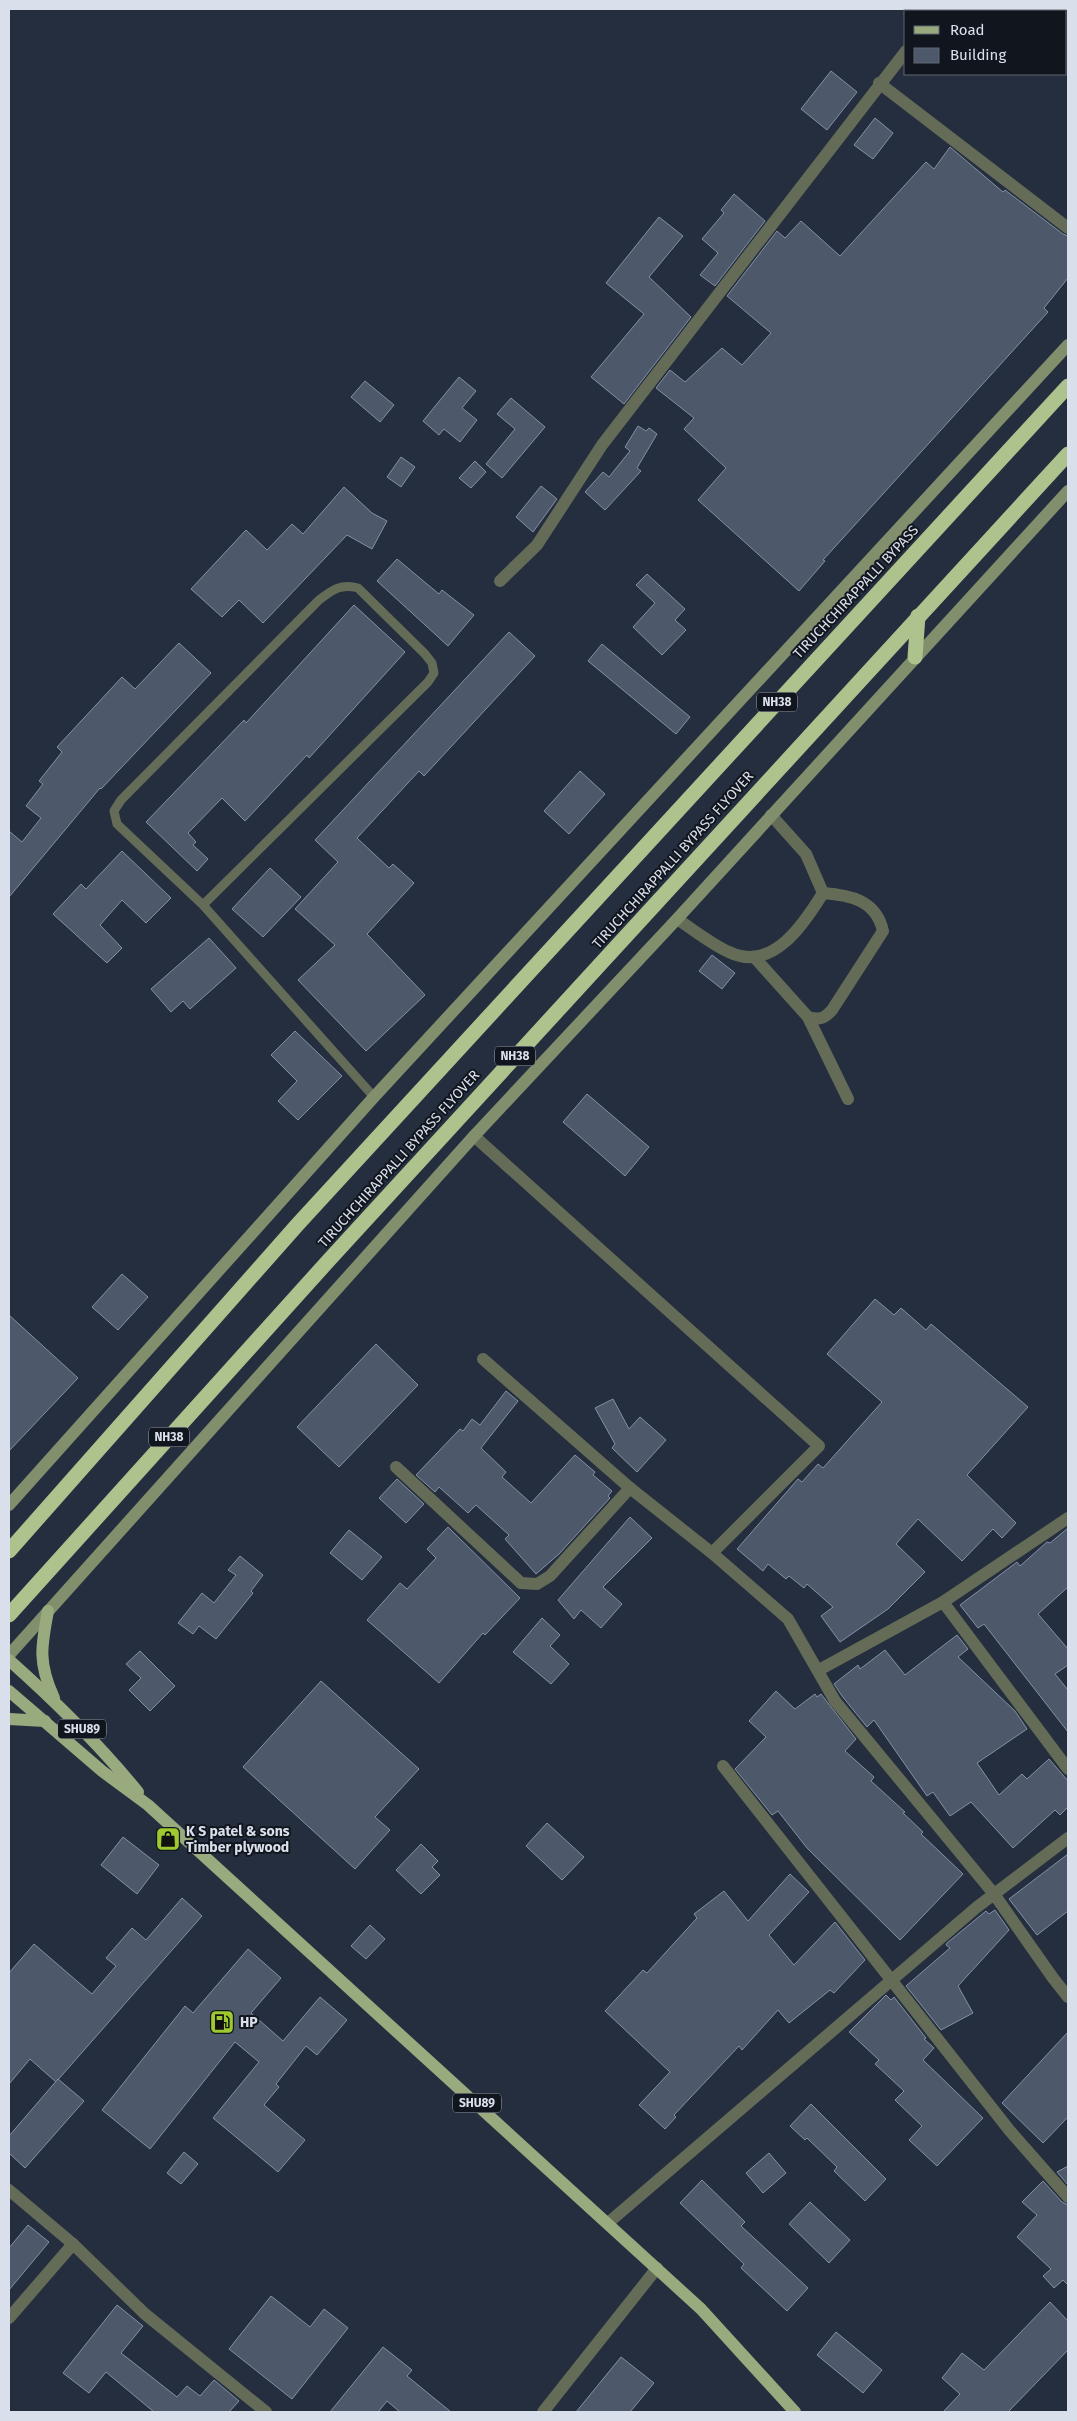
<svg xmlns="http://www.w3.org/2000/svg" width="1077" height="2421" font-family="'Fira Sans',sans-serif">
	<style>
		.building { fill: #4d596b; stroke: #8490a4 }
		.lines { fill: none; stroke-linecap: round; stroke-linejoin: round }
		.lane { stroke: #646c57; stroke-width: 9 }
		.street { stroke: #646c57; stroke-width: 12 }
		.secondary { stroke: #828f6d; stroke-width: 12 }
		.primary { stroke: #99aa7e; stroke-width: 12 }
		.highway { stroke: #aec28d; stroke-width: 15 }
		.labels { text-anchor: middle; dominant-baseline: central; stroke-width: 4; stroke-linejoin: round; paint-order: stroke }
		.shield { fill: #11161e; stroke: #9ea3ae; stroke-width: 1 }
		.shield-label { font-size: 12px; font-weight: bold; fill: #dae0eb }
		.street-label { font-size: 14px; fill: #dae0eb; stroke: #11161e }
		.poi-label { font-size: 14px; font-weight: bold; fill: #dae0eb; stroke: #11161e; text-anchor: start }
	</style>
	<rect width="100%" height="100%" fill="#242e3e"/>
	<g class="building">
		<polygon points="831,71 857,92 827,130 801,109"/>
		<polygon points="875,118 893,133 873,159 854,145"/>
		<polygon points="950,147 1003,192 1005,190 1063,234 1068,236 1068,278 1044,308 1048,312 823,560 825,561 799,591 698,500 726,468 684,429 694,418 656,388 670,370 685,382 722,348 742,365 771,333 727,296 777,231 785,238 801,221 840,256 926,162 934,169"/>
		<polygon points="734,194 765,221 715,286 700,275 718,253 702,239 724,213 721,210"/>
		<polygon points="659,217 683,236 649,277 691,317 624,404 591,377 644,314 606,283"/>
		<polygon points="459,377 476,391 462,408 477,420 460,442 444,429 439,435 423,421"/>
		<polygon points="365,381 394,405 380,422 351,397"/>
		<polygon points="511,398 545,427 502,478 486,464 515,429 497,414"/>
		<polygon points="638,426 646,431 649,428 657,434 637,468 641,471 605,510 585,492 603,472 609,477 630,451 625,447"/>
		<polygon points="401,457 415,467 401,487 387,477"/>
		<polygon points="475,461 486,472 471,488 459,478"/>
		<polygon points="541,486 557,499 533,532 516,517"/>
		<polygon points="344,487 372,513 387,521 372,549 347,535 263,623 239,600 222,617 191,589 246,530 267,550 292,524 303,534"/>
		<polygon points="397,559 439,594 442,590 474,615 448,646 377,581"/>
		<polygon points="647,574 685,609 675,620 686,630 662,655 633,627 655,603 636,585"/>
		<polygon points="354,605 405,652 309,758 307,755 245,821 222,798 188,833 196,842 193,845 208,859 197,871 146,822 244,720 246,723"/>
		<polygon points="509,632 535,656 424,776 419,771 357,838 389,868 393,864 414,883 367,934 425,995 366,1051 298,980 335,945 295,909 338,862 315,840"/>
		<polygon points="179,643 211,673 101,789 100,788 9,897 9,831 22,842 41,818 26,806 43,784 39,781 62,752 57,747 122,677 135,689"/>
		<polygon points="602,644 690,717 676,734 588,661"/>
		<polygon points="580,771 605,794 569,834 544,811"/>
		<polygon points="122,851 171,898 146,923 122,900 100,925 122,948 107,963 53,914 81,884 86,889"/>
		<polygon points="270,868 301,897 263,937 232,909"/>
		<polygon points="209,938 236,968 190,1009 183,1001 171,1012 151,989"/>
		<polygon points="712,955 735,973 722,989 699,971"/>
		<polygon points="295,1031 342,1076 298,1120 278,1101 297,1081 271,1055"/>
		<polygon points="587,1094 649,1147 625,1176 563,1122"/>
		<polygon points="122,1274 148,1297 118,1330 92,1307"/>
		<polygon points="875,1299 894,1315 901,1308 926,1330 931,1324 1028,1407 967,1475 1016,1523 1002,1538 993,1529 962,1561 918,1519 896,1544 925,1572 888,1609 840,1642 821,1616 833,1607 807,1584 804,1588 789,1576 786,1579 768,1564 763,1571 737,1549 798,1479 802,1482 818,1464 823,1468 882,1402 827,1354"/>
		<polygon points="9,1315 78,1378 9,1451"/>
		<polygon points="376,1344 418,1385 339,1467 297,1427"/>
		<polygon points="506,1391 518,1401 481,1448 506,1472 502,1477 531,1503 575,1455 595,1472 593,1475 612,1491 608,1496 610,1498 559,1554 536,1574 505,1539 509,1535 476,1505 468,1513 439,1487 435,1492 416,1475 460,1429 463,1431 472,1419 480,1425"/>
		<polygon points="613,1399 629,1429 640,1417 666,1440 637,1472 612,1448 615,1444 595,1408"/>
		<polygon points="397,1479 424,1504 406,1523 379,1498"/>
		<polygon points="630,1517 652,1538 603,1587 622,1604 601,1628 581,1610 574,1619 558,1600"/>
		<polygon points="448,1527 520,1598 485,1635 483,1633 439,1683 367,1620 400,1583 407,1589 436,1558 427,1549"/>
		<polygon points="1068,1528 1068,1587 1038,1614 1068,1649 1068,1665 1055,1674 1068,1690 1068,1732 984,1624 978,1628 960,1605 1017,1562 1020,1566 1047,1542 1050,1543"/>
		<polygon points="349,1530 382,1557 362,1580 330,1553"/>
		<polygon points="240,1556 263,1575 251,1591 253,1593 216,1639 199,1626 193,1634 178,1623 202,1593 214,1603 236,1575 228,1570"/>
		<polygon points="542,1618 560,1635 550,1646 569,1664 551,1684 513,1652"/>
		<polygon points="957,1635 968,1649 958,1657 1015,1711 1027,1729 977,1763 999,1795 1022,1774 1027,1779 1049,1759 1068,1781 1068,1807 1060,1815 1055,1810 1013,1848 971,1802 950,1816 933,1792 927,1796 874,1720 867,1727 842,1696 834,1684 858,1665 860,1669 885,1650 905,1675"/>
		<polygon points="140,1651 175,1686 150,1711 129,1690 141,1678 126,1664"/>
		<polygon points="321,1681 419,1769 375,1817 390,1830 355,1869 243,1767"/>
		<polygon points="776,1691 795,1709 815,1694 817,1697 821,1694 856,1739 845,1751 874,1777 871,1781 905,1812 903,1813 923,1832 921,1834 963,1874 900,1940 807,1848 778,1811 772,1815 735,1769 766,1737 749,1721"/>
		<polygon points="547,1823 584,1857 562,1880 526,1846"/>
		<polygon points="123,1837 159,1865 137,1894 101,1865"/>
		<polygon points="421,1844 438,1861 432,1867 440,1875 421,1894 396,1870"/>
		<polygon points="1068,1854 1068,1911 1037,1935 1009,1899"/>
		<polygon points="790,1874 809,1892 769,1935 794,1965 835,1922 865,1960 834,1993 830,1990 789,2023 778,2010 742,2050 739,2046 674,2115 676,2117 665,2129 639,2105 670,2072 605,2011 643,1970 647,1973 697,1918 694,1914 724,1891 748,1921"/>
		<polygon points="182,1898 202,1916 56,2082 30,2059 9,2084 9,1973 34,1944 92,1994 116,1966 106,1958 132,1928 146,1940"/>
		<polygon points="995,1910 1009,1930 958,1986 973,2013 941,2030 906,1986 950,1948 946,1945 947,1943 986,1911 989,1914"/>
		<polygon points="370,1925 385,1939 366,1959 351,1946"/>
		<polygon points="248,1949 281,1978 251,2013 283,2041 320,1997 347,2020 317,2055 306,2046 276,2084 279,2087 264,2105 305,2140 278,2172 213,2118 259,2062 235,2042 150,2149 102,2110 185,2006 193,2013"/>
		<polygon points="886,1995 891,2000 894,1997 926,2038 924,2039 934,2048 923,2060 983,2118 937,2166 909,2140 922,2126 895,2100 904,2091 875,2064 879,2060 849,2032"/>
		<polygon points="1068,2032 1068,2117 1043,2143 1002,2103"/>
		<polygon points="58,2079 84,2101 25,2168 9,2153 9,2136"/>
		<polygon points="811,2104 886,2179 865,2201 834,2171 837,2167 807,2138 805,2140 790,2126"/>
		<polygon points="184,2152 198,2164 181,2184 167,2173"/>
		<polygon points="769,2153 786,2173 763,2193 746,2173"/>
		<polygon points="1068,2166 1068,2185 1057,2172"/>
		<polygon points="702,2180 745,2222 741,2226 808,2288 787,2311 741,2268 744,2264 680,2203"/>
		<polygon points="1043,2181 1062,2202 1068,2205 1068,2285 1063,2280 1054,2288 1043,2276 1051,2269 1017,2237 1037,2215 1022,2202"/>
		<polygon points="810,2202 850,2240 829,2263 789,2224"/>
		<polygon points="28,2225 49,2242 9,2290 9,2248"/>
		<polygon points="271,2296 310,2327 324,2309 348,2328 292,2399 229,2349"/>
		<polygon points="1050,2302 1068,2321 1068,2350 1008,2412 943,2412 960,2394 942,2378 962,2353 984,2370"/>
		<polygon points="117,2305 143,2326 121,2353 177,2397 187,2386 200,2396 214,2380 239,2401 229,2412 154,2412 106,2372 89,2393 63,2373"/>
		<polygon points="836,2332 882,2370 863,2393 817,2355"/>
		<polygon points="383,2347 412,2370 407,2376 451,2412 400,2412 387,2401 378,2412 330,2412"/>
		<polygon points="621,2357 654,2383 630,2412 576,2412"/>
	</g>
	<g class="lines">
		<path class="lane" d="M203,905L428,682L434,673L432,663L425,654L358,588C341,583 332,590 319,600L121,800L114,811L117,824L203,905L374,1097"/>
		<g class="street">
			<polyline points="939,11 941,9"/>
			<polyline points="879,83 1068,228"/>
			<polyline points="500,581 537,545 602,445 906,51"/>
			<path d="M823,893C850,895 876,900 883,931L832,1010C824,1019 819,1020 808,1017L848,1099"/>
			<path d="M677,919C694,930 711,944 729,952C772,973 804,924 823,893L806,854L771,815"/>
			<polyline points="755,958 808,1017"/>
			<polyline points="474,1136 819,1446 712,1553"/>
			<polyline points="483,1359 630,1488 712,1553 788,1619 835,1701 994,1894 1053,1978 1068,1997"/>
			<polyline points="396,1467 521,1583 537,1584 550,1576 630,1488"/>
			<polyline points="943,1602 1068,1769"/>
			<polyline points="819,1670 943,1602 1068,1518"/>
			<polyline points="723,1766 1010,2131 1068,2197"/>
			<polyline points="9,2190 73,2244 145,2314 266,2412"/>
			<polyline points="608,2223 977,1907 1068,1838"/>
			<polyline points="9,2318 73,2244"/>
			<polyline points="543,2412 657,2268"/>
		</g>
		<g class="secondary">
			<polyline points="9,1505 374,1097 1068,345"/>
			<polyline points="9,1655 474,1136 677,919 1068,491"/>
		</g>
		<g class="primary">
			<path d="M48,1611C41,1647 38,1663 54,1698"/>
			<path d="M9,1660C55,1701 99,1744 138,1792"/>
			<polyline points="9,1691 102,1771 148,1805 701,2309 795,2412"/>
			<polyline points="9,1719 45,1721"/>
		</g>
		<g class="highway">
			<polyline points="915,657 918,616"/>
			<polyline points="9,1551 298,1224 1068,386"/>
			<polyline points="9,1615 329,1260 1068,454"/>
		</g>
	</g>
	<defs>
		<symbol id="shop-square" viewBox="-11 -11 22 22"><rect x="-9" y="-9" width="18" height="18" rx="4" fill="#9eca2f" stroke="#11161e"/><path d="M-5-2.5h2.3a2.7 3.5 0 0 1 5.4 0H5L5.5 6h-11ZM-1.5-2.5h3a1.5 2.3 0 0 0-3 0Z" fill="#111"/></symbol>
		<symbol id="fuel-square" viewBox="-11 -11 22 22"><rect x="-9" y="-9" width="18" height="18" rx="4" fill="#9eca2f" stroke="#11161e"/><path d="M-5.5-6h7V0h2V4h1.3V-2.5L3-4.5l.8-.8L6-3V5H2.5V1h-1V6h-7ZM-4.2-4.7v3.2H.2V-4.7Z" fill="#111"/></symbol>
	</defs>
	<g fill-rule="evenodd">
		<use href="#shop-square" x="154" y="1825" width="28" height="28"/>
		<use href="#fuel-square" x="208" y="2008" width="28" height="28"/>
	</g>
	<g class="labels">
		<g class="shield">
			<rect x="757" y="692.5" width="40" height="19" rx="4"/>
			<rect x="495" y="1046.5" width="40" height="19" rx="4"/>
			<rect x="149" y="1427.5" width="40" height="19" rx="4"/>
			<rect x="58" y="1719.5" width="48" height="19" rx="4"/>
			<rect x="453" y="2093.5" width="48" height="19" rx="4"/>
		</g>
		<g class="shield-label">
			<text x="777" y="702">NH38</text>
			<text x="515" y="1056">NH38</text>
			<text x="169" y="1437">NH38</text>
			<text x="82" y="1729">SHU89</text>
			<text x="477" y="2103">SHU89</text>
		</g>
		<g class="street-label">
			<text transform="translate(856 592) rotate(-47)">TIRUCHCHIRAPPALLI BYPASS</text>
			<text transform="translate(673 860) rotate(-48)">TIRUCHCHIRAPPALLI BYPASS FLYOVER</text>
			<text transform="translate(399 1159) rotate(-48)">TIRUCHCHIRAPPALLI BYPASS FLYOVER</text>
		</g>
		<g class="poi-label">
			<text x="186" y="1831">K S patel &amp; sons<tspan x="186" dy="16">Timber plywood</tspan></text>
			<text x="240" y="2022">HP</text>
		</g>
	</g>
	<rect width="1077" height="2421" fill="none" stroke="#dae0eb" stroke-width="20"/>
	<rect x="904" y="10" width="162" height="65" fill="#11161e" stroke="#616770"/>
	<rect x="914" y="26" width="25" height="8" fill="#99aa7e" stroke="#616770"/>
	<text x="950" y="35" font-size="15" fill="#dae0eb">Road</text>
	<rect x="914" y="48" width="25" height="15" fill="#4d596b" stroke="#616770"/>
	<text x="950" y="60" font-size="15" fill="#dae0eb">Building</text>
</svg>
